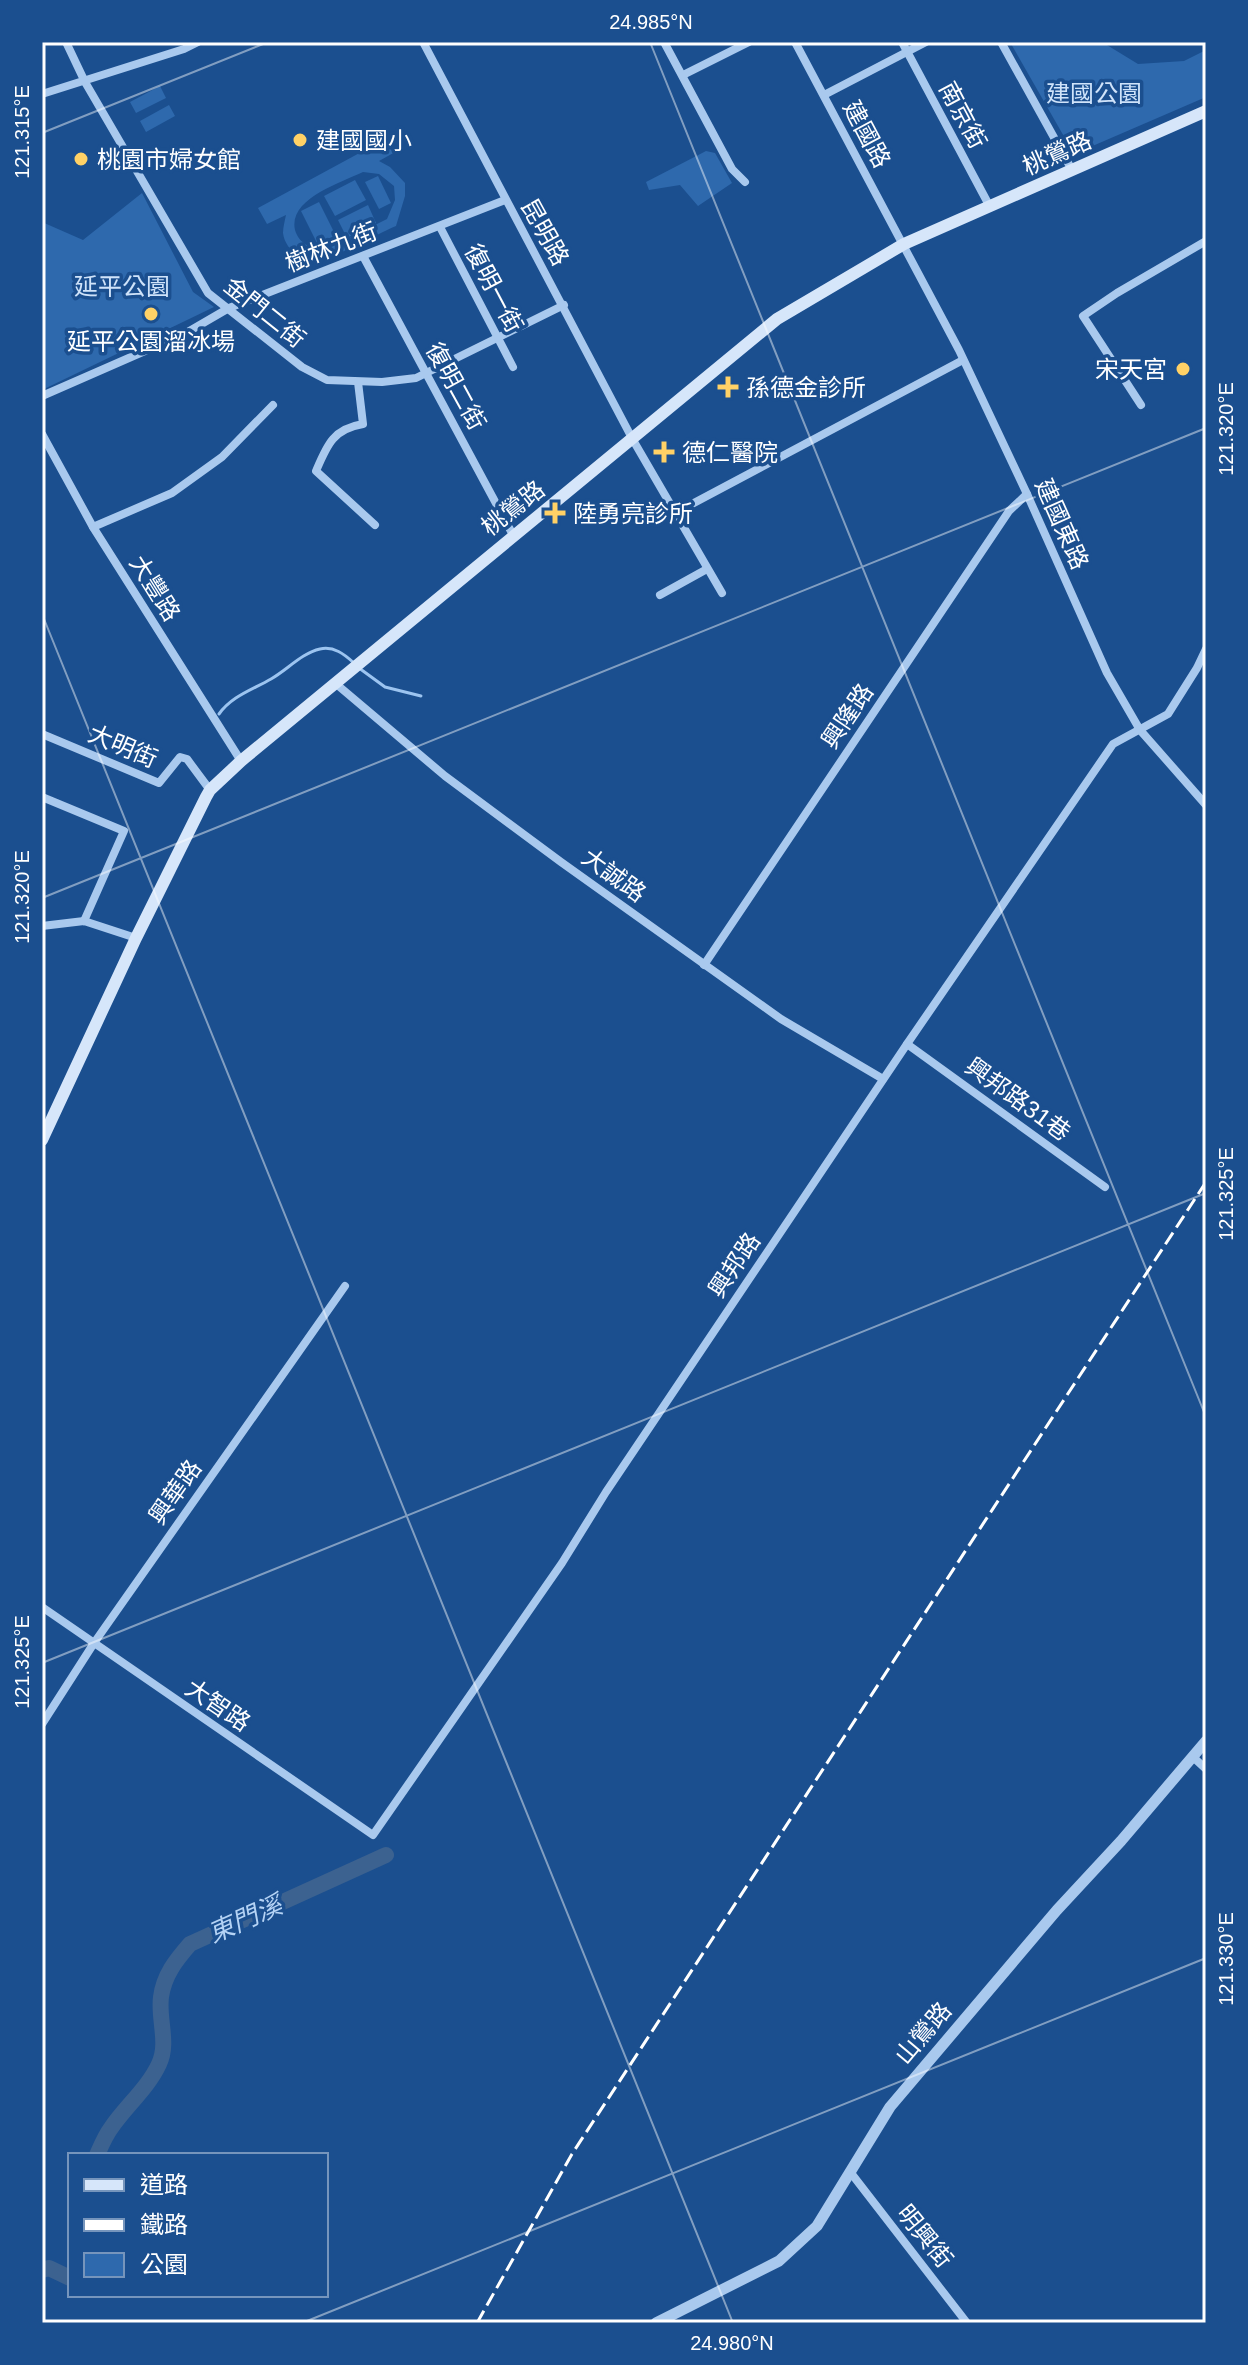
<svg xmlns="http://www.w3.org/2000/svg" width="1248" height="2365" font-family="Arial,'Noto Sans TC',sans-serif">
	<style>
		.green { fill: #2e69ad; fill-rule: evenodd }
		.lines { fill: none; stroke-linecap: round; stroke-linejoin: round }
		.stream { stroke: #9cc4f0; stroke-width: 3 }
		.river { stroke: #3c6290; stroke-width: 16 }
		.minor { stroke: #a9c9ee; stroke-width: 8 }
		.tertiary { stroke: #a9c9ee; stroke-width: 11 }
		.secondary { stroke: #d6e6fa; stroke-width: 12 }
		.rail { stroke: #fff; stroke-width: 3; stroke-dasharray: 14 6; stroke-linecap: butt }
		.ticks { fill: none; stroke: #fff; stroke-width: 2; stroke-opacity: 0.45 }
		.poi-dot { fill: #ffd166; stroke: #1b4f8f; stroke-width: 3 }
		.labels { text-anchor: middle; dominant-baseline: central; stroke-width: 7; stroke-linejoin: round; paint-order: stroke }
		.park-label { font-size: 24px; fill: #cfe3fa; stroke: #1b4f8f }
		.street-label { font-size: 24px; fill: #fff; stroke: #1b4f8f }
		.poi-label { font-size: 24px; fill: #fff; stroke: #1b4f8f; text-anchor: start }
		.water-label { font-size: 26px; font-style: italic; fill: #b5d3f5; stroke: #1b4f8f }
		.neatline { fill: none; stroke: #fff; stroke-width: 3 }
		.ticks-label { font-size: 20px; text-anchor: middle; fill: #fff }
	</style>
	<rect width="100%" height="100%" fill="#1b4f8f"/>
	<g class="green">
		<polygon points="1010,42 1102,42 1138,64 1184,61 1206,50 1206,97 1074,154"/>
		<polygon points="160,86 166,98 136,113 130,102"/>
		<polygon points="169,105 175,116 146,132 140,121"/>
		<path d="M389,137L397,151L379,161L390,167L405,183V196L396,226C377,234 339,256 320,260C304,264 285,250 283,233C283,227 285,220 286,215L267,224L258,208ZM363,172L379,174L394,186L395,200L387,219L325,250C312,249 299,244 295,230C288,199 340,183 363,172Z"/>
		<polygon points="706,151 715,153 732,183 698,206 680,185 649,190 646,182"/>
		<polygon points="378,176 391,203 379,209 365,182"/>
		<polygon points="355,180 366,200 335,216 324,196"/>
		<polygon points="142,193 193,292 214,307 42,390 42,222 83,240"/>
		<polygon points="319,202 338,240 320,249 301,211"/>
		<polygon points="368,205 376,223 347,238 338,220"/>
	</g>
	<g class="lines">
		<g class="stream">
			<polyline points="359,668 385,687 421,696"/>
			<path d="M219,714C232,696 252,690 271,679C287,670 302,653 320,649C334,646 344,654 354,663"/>
		</g>
		<g class="river">
			<path d="M97,2155C101,2146 105,2136 111,2128C126,2106 148,2088 159,2064C169,2043 158,2019 161,1997C164,1975 176,1960 190,1944L386,1855"/>
			<polyline points="42,2270 49,2268 70,2278"/>
		</g>
		<g class="minor">
			<polyline points="66,42 85,82 208,293 302,367 327,380 382,382 416,378 564,305"/>
			<polyline points="423,42 633,440 722,593"/>
			<polyline points="664,42 732,169 745,182"/>
			<polyline points="795,42 959,350 1027,494 1107,673 1140,730 1206,805"/>
			<polyline points="902,42 990,207"/>
			<polyline points="1001,42 1072,170"/>
			<polyline points="683,75 749,42"/>
			<polyline points="42,94 184,49 198,42"/>
			<polyline points="824,95 926,42"/>
			<polyline points="440,227 513,367"/>
			<polyline points="363,256 513,535"/>
			<path d="M358,382L363,424C333,429 327,445 316,471L375,525"/>
			<polyline points="42,396 186,333 229,308 505,200"/>
			<polyline points="1141,405 1083,316 1117,293 1206,241"/>
			<polyline points="42,434 93,527 241,761"/>
			<polyline points="675,513 963,360"/>
			<polyline points="93,527 172,493 222,457 273,405"/>
			<polyline points="660,595 707,569"/>
			<polyline points="335,683 445,776 561,862 781,1019 883,1079"/>
			<polyline points="42,734 159,783 180,757 187,759 210,790"/>
			<polyline points="42,797 124,831 84,921"/>
			<polyline points="42,926 84,921 136,938"/>
			<polyline points="704,965 1009,511 1027,494"/>
			<polyline points="907,1044 1105,1187"/>
			<polyline points="42,1607 373,1835 562,1563 606,1492 907,1044 1113,744 1168,714 1197,668 1206,649"/>
			<polyline points="42,1724 94,1643 345,1286"/>
			<polyline points="1193,1757 1206,1769"/>
			<polyline points="851,2173 967,2323"/>
		</g>
		<polyline class="tertiary" points="656,2323 779,2261 817,2226 890,2107 1057,1910 1121,1841 1206,1741"/>
		<polyline class="secondary" points="42,1140 136,938 206,797 210,790 241,761 777,319 904,244 1206,111"/>
		<polyline class="rail" points="477,2323 572,2154 1206,1182"/>
	</g>
	<path class="ticks" d="M650,42L1206,1417M42,133L268,42M42,614L733,2323M42,898L1206,428M42,1663L1206,1193M302,2323L1206,1958"/>
	<g class="poi-dot">
		<circle cx="300" cy="140" r="8"/>
		<circle cx="81" cy="159" r="8"/>
		<circle cx="151" cy="314" r="8"/>
		<circle cx="1183" cy="369" r="8"/>
		<path d="M724 375h8v8h8v8h-8v8h-8v-8h-8v-8h8z"/>
		<path d="M660 440h8v8h8v8h-8v8h-8v-8h-8v-8h8z"/>
		<path d="M551 501h8v8h8v8h-8v8h-8v-8h-8v-8h8z"/>
	</g>
	<g class="labels">
		<g class="park-label">
			<text x="1094" y="93">建國公園</text>
			<text x="122" y="286">延平公園</text>
		</g>
		<g class="street-label">
			<text transform="translate(963 115) rotate(62)">南京街</text>
			<text transform="translate(867 134) rotate(62)">建國路</text>
			<text transform="translate(1057 153) rotate(-24)">桃鶯路</text>
			<text transform="translate(545 232) rotate(61)">昆明路</text>
			<text transform="translate(331 247) rotate(-21)">樹林九街</text>
			<text transform="translate(494 288) rotate(62)">復明一街</text>
			<text transform="translate(265 312) rotate(39)">金門二街</text>
			<text transform="translate(456 386) rotate(61)">復明二街</text>
			<text transform="translate(513 508) rotate(-38)">桃鶯路</text>
			<text transform="translate(1062 524) rotate(66)">建國東路</text>
			<text transform="translate(155 588) rotate(58)">大豐路</text>
			<text transform="translate(847 716) rotate(-56)">興隆路</text>
			<text transform="translate(123 746) rotate(23)">大明街</text>
			<text transform="translate(614 875) rotate(36)">大誠路</text>
			<text transform="translate(1018 1099) rotate(36)">興邦路31巷</text>
			<text transform="translate(734 1265) rotate(-56)">興邦路</text>
			<text transform="translate(175 1492) rotate(-55)">興華路</text>
			<text transform="translate(218 1705) rotate(34)">大智路</text>
			<text transform="translate(923 2033) rotate(-50)">山鶯路</text>
			<text transform="translate(925 2236) rotate(51)">明興街</text>
		</g>
		<g class="poi-label">
			<text x="316" y="140">建國國小</text>
			<text x="97" y="159">桃園市婦女館</text>
			<text x="151" y="341" text-anchor="middle">延平公園溜冰場</text>
			<text x="1167" y="369" text-anchor="end">宋天宮</text>
			<text x="746" y="387">孫德金診所</text>
			<text x="682" y="452">德仁醫院</text>
			<text x="573" y="513">陸勇亮診所</text>
		</g>
		<g class="water-label">
			<text transform="translate(245 1919) rotate(-24)">東門溪</text>
		</g>
	</g>
	<rect width="1248" height="2365" fill="none" stroke="#1b4f8f" stroke-width="88"/>
	<rect x="68" y="2153" width="260" height="144" fill="#1b4f8f" stroke="#7695bc" stroke-width="2"/>
	<rect x="84" y="2179" width="40" height="12" fill="#d6e6fa" stroke="#7695bc" stroke-width="2"/>
	<text x="140" y="2193" font-size="24" fill="#ffffff">道路</text>
	<rect x="84" y="2219" width="40" height="12" fill="#ffffff" stroke="#7695bc" stroke-width="2"/>
	<text x="140" y="2233" font-size="24" fill="#ffffff">鐵路</text>
	<rect x="84" y="2253" width="40" height="24" fill="#2e69ad" stroke="#7695bc" stroke-width="2"/>
	<text x="140" y="2273" font-size="24" fill="#ffffff">公園</text>
	<rect x="44" y="44" width="1160" height="2277" class="neatline"/>
	<g class="ticks-label">
		<text x="651" y="29">24.985°N</text>
		<text transform="translate(22 132) rotate(-90)" y="7">121.315°E</text>
		<text transform="translate(1226 429) rotate(-90)" y="7">121.320°E</text>
		<text transform="translate(22 897) rotate(-90)" y="7">121.320°E</text>
		<text transform="translate(1226 1194) rotate(-90)" y="7">121.325°E</text>
		<text transform="translate(22 1662) rotate(-90)" y="7">121.325°E</text>
		<text transform="translate(1226 1959) rotate(-90)" y="7">121.330°E</text>
		<text x="732" y="2350">24.980°N</text>
	</g>
</svg>
